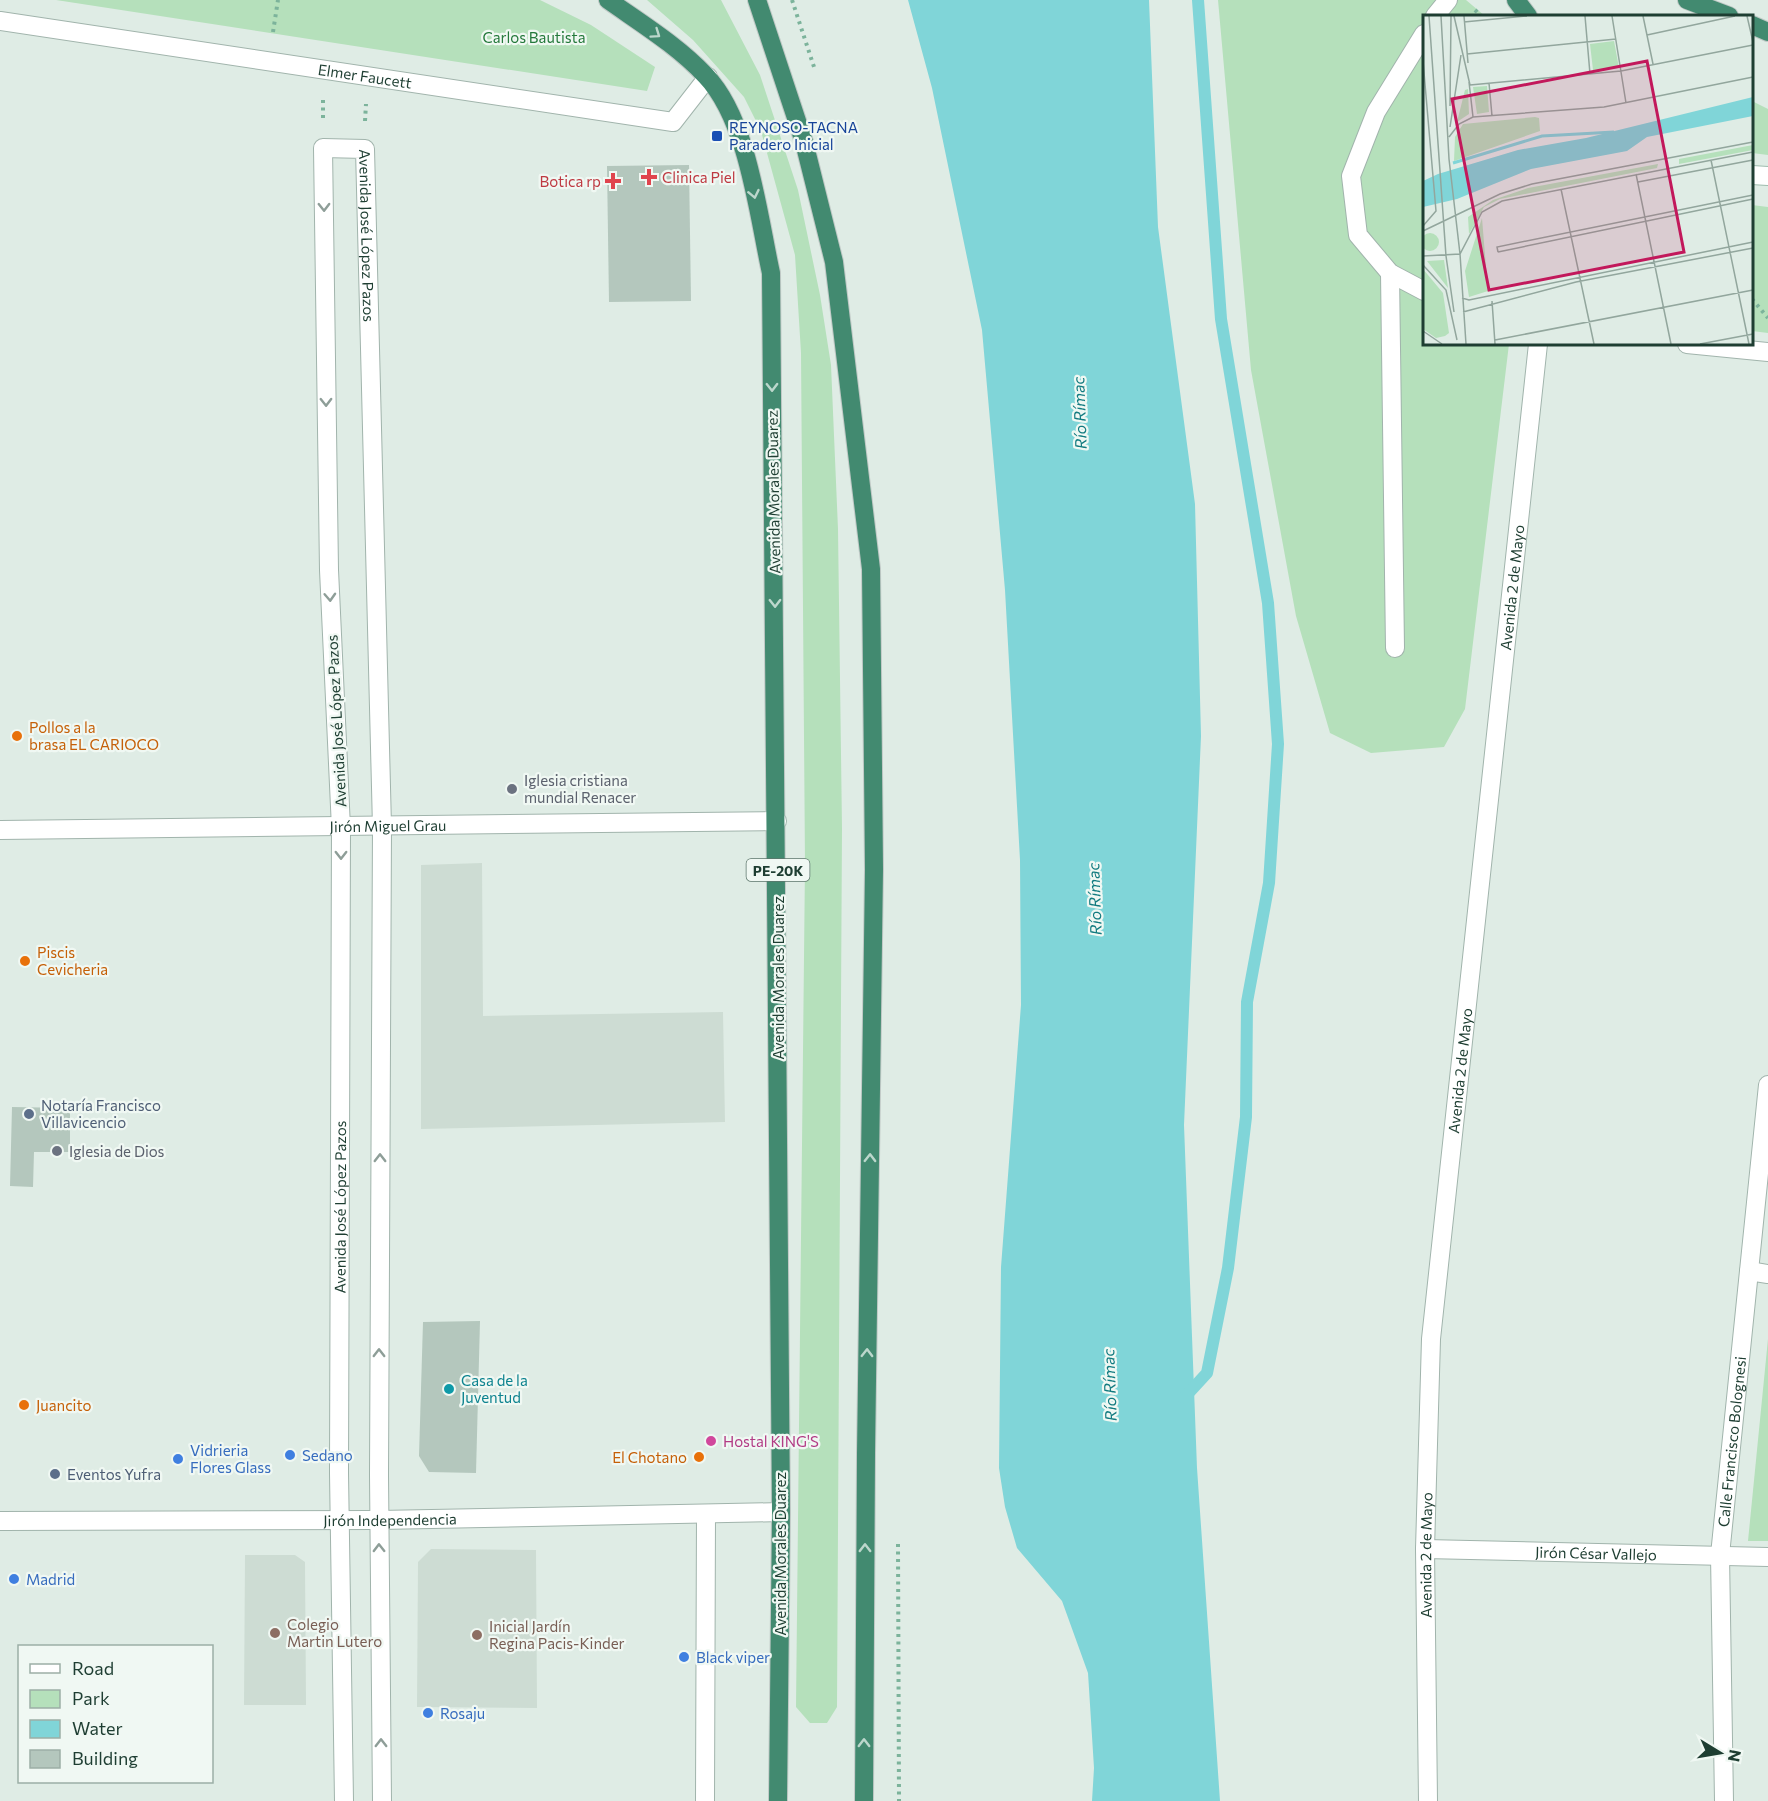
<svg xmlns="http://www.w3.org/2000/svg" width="1768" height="1801" font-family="Commissioner,sans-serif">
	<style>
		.built { fill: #cddcd3 }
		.green { fill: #b5e0bb }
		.water { fill: #80d5d8 }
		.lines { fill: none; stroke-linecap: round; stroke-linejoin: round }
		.stream { stroke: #80d5d8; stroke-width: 12 }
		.building { fill: #b4c7bd }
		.service-casing { stroke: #a1b4ac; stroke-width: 20 }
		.pedestrian-casing { stroke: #a1b4ac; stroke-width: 20 }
		.minor-casing { stroke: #a1b4ac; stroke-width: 20 }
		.tertiary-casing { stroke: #a1b4ac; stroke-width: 20 }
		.secondary-casing { stroke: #9fbcae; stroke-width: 20 }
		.trunk-casing { stroke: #c0c9c6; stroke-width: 20 }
		.path { stroke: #7cb39b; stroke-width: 4; stroke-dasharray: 3 4.5; stroke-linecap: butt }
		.service { stroke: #fff; stroke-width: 18 }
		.pedestrian { stroke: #fff; stroke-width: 18 }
		.minor { stroke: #fff; stroke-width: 18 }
		.tertiary { stroke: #fff; stroke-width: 18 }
		.secondary { stroke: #fff; stroke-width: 18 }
		.trunk { stroke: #428a70; stroke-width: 18 }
		.oneway { stroke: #bcd7cc }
		.oneway2 { stroke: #8e9e98 }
		.transit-dot { fill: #1a4fb4; stroke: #f0f8f3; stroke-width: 2 }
		.health-dot { fill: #e0444e; stroke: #f0f8f3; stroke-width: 2 }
		.food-dot { fill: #e8710a; stroke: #f0f8f3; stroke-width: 2 }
		.worship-dot { fill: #6b7280; stroke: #f0f8f3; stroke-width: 2 }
		.service-dot { fill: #5c6f8a; stroke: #f0f8f3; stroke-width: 2 }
		.culture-dot { fill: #0f9aa8; stroke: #f0f8f3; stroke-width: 2 }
		.hotel-dot { fill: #d1479c; stroke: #f0f8f3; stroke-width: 2 }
		.shop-dot { fill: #3f7fe0; stroke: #f0f8f3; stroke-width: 2 }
		.education-dot { fill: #8d6e63; stroke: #f0f8f3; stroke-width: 2 }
		.labels { text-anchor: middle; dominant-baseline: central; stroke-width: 4.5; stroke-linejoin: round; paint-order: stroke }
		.shield { fill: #f0f8f3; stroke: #5d766c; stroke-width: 1.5 }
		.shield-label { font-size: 14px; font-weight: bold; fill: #1e3e32 }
		.park-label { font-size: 15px; fill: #24793b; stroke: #f0f8f3 }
		.street-label { font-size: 15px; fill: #1e3e32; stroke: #f0f8f3 }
		.transit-label { font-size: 15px; fill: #164399; stroke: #f0f8f3; text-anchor: start }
		.health-label { font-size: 15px; fill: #be3a42; stroke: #f0f8f3; text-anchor: start }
		.food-label { font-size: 15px; fill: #c56008; stroke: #f0f8f3; text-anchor: start }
		.worship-label { font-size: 15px; fill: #5b616d; stroke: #f0f8f3; text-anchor: start }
		.service-label { font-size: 15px; fill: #4e5e75; stroke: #f0f8f3; text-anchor: start }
		.culture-label { font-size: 15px; fill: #0d838f; stroke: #f0f8f3; text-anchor: start }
		.hotel-label { font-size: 15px; fill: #b23c85; stroke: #f0f8f3; text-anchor: start }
		.shop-label { font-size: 15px; fill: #366cbe; stroke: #f0f8f3; text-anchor: start }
		.education-label { font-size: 15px; fill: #785e54; stroke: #f0f8f3; text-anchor: start }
		.water-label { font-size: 16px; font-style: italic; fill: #127b80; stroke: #f0f8f3 }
		.inset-river { fill: none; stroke: #80d5d8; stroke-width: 3 }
		.inset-road { fill: none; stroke: #92a69d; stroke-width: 1.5 }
		.view { fill: #c2185b; fill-opacity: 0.15; stroke: #c2185b; stroke-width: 3 }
		.inset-edge { fill: none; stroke: #1e3e32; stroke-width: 3 }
	</style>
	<rect width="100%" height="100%" fill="#dfece5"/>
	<g class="built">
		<polygon points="482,863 483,1016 723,1012 725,1122 421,1129 421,865"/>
		<polygon points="431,1549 536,1550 537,1708 417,1707 418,1562"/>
		<polygon points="245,1555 295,1555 305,1562 306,1705 244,1705"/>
	</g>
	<g class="green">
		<polygon points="56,0 540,0 591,25 655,67 647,91"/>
		<polygon points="647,0 721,0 760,75 798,190 820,295 831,365 838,529 842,828 837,1707 827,1723 810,1723 796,1707 805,864 801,353 795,255 761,131 744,97 693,40"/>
		<polygon points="1218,0 1466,0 1485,16 1424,16 1424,344 1509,344 1465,709 1444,747 1371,753 1330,733 1296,616 1251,370"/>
		<polygon points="1752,101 1768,109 1768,155 1752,153"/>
		<polygon points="1752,205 1768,207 1768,333 1752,331"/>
		<polygon points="1768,1339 1768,1541 1748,1541"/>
	</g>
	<polygon class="water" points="908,0 1149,0 1158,227 1195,504 1201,736 1184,1125 1197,1468 1220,1801 1092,1801 1094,1768 1088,1673 1062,1601 1017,1548 1005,1507 999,1468 1001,1267 1021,1005 1020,860 1005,590 982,330 932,88"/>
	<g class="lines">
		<polyline class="stream" points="1184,1398 1207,1373 1228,1268 1246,1117 1247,1002 1269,883 1278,744 1268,603 1221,319 1198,0"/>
	</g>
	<g class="building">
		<polygon points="689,165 691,301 609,302 607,166"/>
		<polygon points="12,1107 70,1108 70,1152 34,1152 33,1187 10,1186"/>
		<polygon points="480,1321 476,1473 429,1472 419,1456 423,1322"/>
	</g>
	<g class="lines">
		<defs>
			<g id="service">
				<polyline points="1435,16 1448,0"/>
				<polyline points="1424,34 1376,112 1351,176 1358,235 1390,273 1424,291"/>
				<polyline points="1390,273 1395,648"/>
			</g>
			<g id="pedestrian">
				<path id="s1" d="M0,21L673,122L708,77"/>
			</g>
			<g id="minor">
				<polyline points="1687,344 1768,352"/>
				<path id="s2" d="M0,830L777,821"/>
				<polyline points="1749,1271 1768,1274"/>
				<path id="s3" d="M0,1521L379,1520L781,1512"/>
				<path id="s4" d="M1425,1549L1768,1557"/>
				<path id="s5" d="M344,1801L339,1473L341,828L329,570L323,148L365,149L382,827L379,1475L382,1801"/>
				<polyline points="705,1801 706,1514"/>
				<path id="s6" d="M1724,1801L1720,1555L1768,1085"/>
			</g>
			<g id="tertiary">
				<path id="s7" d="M1428,1801L1425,1549L1431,1339L1538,344"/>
			</g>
			<polyline id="secondary" points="1752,175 1768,176"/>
			<g id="trunk">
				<path d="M608,0C642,24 678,46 706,76C748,120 758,214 771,273L781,1512L778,1801"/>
				<polyline points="757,0 804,142 834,262 871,569 874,869 866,1454 864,1801"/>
				<polyline points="1516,0 1528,16"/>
				<polyline points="1687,0 1729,16"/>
				<polyline points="1752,25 1768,32"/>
			</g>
		</defs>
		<use href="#service" class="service-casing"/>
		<use href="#pedestrian" class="pedestrian-casing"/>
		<use href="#minor" class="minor-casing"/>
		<use href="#tertiary" class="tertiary-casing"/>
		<use href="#secondary" class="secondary-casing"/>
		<use href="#trunk" class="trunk-casing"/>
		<g class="path">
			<polyline points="792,0 815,70"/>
			<polyline points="1475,10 1481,16"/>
			<polyline points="273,32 278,0"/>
			<polyline points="323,118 323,99"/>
			<polyline points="365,121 366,104"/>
			<polyline points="1752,299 1768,318"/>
			<polyline points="898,1544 899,1801"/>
		</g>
		<use href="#service" class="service"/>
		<use href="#pedestrian" class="pedestrian"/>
		<use href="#minor" class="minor"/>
		<use href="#tertiary" class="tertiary"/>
		<use href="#secondary" class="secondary"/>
		<use href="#trunk" class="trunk"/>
	</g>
	<defs><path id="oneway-chevron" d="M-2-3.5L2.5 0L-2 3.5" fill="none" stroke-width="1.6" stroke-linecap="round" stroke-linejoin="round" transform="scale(1.5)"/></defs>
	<g class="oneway">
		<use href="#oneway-chevron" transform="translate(656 34) rotate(35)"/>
		<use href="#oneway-chevron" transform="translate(754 194) rotate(78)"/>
		<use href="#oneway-chevron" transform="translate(772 387) rotate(89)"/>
		<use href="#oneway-chevron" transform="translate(775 603) rotate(89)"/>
		<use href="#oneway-chevron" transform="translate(870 1158) rotate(-89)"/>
		<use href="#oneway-chevron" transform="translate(867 1353) rotate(-89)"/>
		<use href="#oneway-chevron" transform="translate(865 1548) rotate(-90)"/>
		<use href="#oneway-chevron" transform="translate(864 1743) rotate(-90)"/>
	</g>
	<g class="oneway2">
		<use href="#oneway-chevron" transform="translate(324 207) rotate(89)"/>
		<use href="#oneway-chevron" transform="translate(326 402) rotate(89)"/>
		<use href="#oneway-chevron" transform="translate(330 597) rotate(87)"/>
		<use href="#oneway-chevron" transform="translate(341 855) rotate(90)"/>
		<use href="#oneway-chevron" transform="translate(380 1158) rotate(-90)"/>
		<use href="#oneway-chevron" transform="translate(379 1353) rotate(-90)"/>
		<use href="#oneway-chevron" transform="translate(379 1548) rotate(-91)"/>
		<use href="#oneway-chevron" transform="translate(381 1743) rotate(-90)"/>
	</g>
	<rect class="transit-dot" x="711" y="130" width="12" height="12" rx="3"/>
	<g class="health-dot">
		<path d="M646 168h6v6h6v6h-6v6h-6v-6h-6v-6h6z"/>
		<path d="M610 172h6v6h6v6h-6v6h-6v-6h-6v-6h6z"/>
	</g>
	<g class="food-dot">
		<circle cx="17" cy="736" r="6"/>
		<circle cx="25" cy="961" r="6"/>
		<circle cx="24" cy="1405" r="6"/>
		<circle cx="699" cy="1457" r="6"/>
	</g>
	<g class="worship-dot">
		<circle cx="512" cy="789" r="6"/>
		<circle cx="57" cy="1151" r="6"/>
	</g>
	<g class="service-dot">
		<circle cx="29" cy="1114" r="6"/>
		<circle cx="55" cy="1474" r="6"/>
	</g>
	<circle class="culture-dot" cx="449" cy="1389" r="6"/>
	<circle class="hotel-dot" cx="711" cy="1441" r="6"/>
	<g class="shop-dot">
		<circle cx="290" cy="1455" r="6"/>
		<circle cx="178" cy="1459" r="6"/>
		<circle cx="14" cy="1579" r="6"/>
		<circle cx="684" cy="1657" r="6"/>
		<circle cx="428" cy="1713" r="6"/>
	</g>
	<g class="education-dot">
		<circle cx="275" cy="1633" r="6"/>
		<circle cx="477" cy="1635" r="6"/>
	</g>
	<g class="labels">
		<rect class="shield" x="746.5" y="859" width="63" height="22" rx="4.5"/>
		<g class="shield-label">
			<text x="778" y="870">PE-20K</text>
		</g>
		<g class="park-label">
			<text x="534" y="37">Carlos Bautista</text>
		</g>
		<g class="street-label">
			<text stroke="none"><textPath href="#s1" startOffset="369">Elmer Faucett</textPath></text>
			<text stroke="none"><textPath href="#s5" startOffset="1782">Avenida José López Pazos</textPath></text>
			<text transform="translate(773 492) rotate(-91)">Avenida Morales Duarez</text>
			<text stroke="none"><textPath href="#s7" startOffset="1218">Avenida 2 de Mayo</textPath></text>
			<text transform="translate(336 721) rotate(-93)">Avenida José López Pazos</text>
			<text stroke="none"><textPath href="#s2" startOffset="388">Jirón Miguel Grau</textPath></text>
			<text transform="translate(778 978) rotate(-90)">Avenida Morales Duarez</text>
			<text stroke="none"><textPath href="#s7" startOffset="732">Avenida 2 de Mayo</textPath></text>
			<text stroke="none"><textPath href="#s5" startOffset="594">Avenida José López Pazos</textPath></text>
			<text stroke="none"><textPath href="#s6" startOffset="360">Calle Francisco Bolognesi</textPath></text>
			<text stroke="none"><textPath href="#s3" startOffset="390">Jirón Independencia</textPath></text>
			<text stroke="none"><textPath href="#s4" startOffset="171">Jirón César Vallejo</textPath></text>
			<text transform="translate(780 1554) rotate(-90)">Avenida Morales Duarez</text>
			<text stroke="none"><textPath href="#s7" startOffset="246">Avenida 2 de Mayo</textPath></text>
		</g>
		<g class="transit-label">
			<text x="729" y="127">REYNOSO-TACNA<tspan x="729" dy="17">Paradero Inicial</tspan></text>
		</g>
		<g class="health-label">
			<text x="662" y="177">Clinica Piel</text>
			<text x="601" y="181" text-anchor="end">Botica rp</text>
		</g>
		<g class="food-label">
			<text x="29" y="727">Pollos a la<tspan x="29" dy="17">brasa EL CARIOCO</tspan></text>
			<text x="37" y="952">Piscis<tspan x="37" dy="17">Cevicheria</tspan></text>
			<text x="36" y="1405">Juancito</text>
			<text x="687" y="1457" text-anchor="end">El Chotano</text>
		</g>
		<g class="worship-label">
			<text x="524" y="780">Iglesia cristiana<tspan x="524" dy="17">mundial Renacer</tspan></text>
			<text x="69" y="1151">Iglesia de Dios</text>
		</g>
		<g class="service-label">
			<text x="41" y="1105">Notaría Francisco<tspan x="41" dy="17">Villavicencio</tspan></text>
			<text x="67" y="1474">Eventos Yufra</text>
		</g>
		<g class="culture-label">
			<text x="461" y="1380">Casa de la<tspan x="461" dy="17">Juventud</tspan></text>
		</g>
		<g class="hotel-label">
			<text x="723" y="1441">Hostal KING'S</text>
		</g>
		<g class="shop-label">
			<text x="190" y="1450">Vidrieria<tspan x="190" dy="17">Flores Glass</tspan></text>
			<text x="302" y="1455">Sedano</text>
			<text x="26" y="1579">Madrid</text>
			<text x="696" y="1657">Black viper</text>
			<text x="440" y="1713">Rosaju</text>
		</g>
		<g class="education-label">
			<text x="287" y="1624">Colegio<tspan x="287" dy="17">Martin Lutero</tspan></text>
			<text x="489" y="1626">Inicial Jardín<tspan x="489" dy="17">Regina Pacis-Kinder</tspan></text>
		</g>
		<g class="water-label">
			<text transform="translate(1079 413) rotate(-92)">Río Rímac</text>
			<text transform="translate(1094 899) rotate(-92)">Río Rímac</text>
			<text transform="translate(1109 1385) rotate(-92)">Río Rímac</text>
		</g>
	</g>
	<g transform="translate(1423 15)">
		<rect width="330" height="330" fill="#dfece5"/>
		<path d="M191,26L196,53L170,55L167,29ZM64,71L66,97L54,99L50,72ZM45,74L46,99L34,107L42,75ZM112,102L116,103L117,116L31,146L32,122L40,109ZM330,130V135L256,149V144ZM235,149L234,153L77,184L61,192L46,219L45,202L70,185L105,173ZM59,203L65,276L46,282L42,256ZM-2 227a9 9 0 1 1 18 0a9 9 0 1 1-18 0ZM21,245L25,273L4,246ZM0,254L20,278L26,318L22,321L13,323L0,314Z" fill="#b5e0bb"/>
		<path d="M330,82V101L224,122L204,136L108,154L34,184L0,192V166L15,159L95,135L163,123Z" fill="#80d5d8"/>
		<path class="inset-river" d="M30,148L119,121L191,117"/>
		<path class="inset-road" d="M6,1L23,241M18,1L26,144L37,239M31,1L47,70M41,1L45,48M162,1L167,59M189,1L203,88M220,1L230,49M324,1L330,27M41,7L104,1M224,20L312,1M44,39L193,24M0,46L13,196L0,211M46,67L50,102M66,68L69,101M47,70L198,56L330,30M27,91L28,1M50,102L181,92L330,62M27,112L38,40M26,122L36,109L50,102M288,145L326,329M213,159L248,329M215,167L330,145M138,174L171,329M0,216L77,179L109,169L330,127M75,237L74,232L330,180M75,237L330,184M37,239L43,329M0,241L37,239L59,197L79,186L330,137M23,241L31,297M0,250L23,275L34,325M39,283L46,285L330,227M69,286L72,329M40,297L153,267L330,233M0,316L19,329M72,325L330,275M277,329L330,319"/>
		<path class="view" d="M224,46L261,237L66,275L29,84Z"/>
		<rect width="330" height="330" class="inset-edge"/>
	</g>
	<rect x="18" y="1645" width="195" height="138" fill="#f0f8f3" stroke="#9caea6" stroke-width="1.5"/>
	<rect x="30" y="1664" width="30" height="9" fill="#ffffff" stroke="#9caea6" stroke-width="1.5"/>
	<text x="72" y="1675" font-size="18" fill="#1e3e32">Road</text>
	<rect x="30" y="1690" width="30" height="18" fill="#b5e0bb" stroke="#9caea6" stroke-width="1.5"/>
	<text x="72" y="1705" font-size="18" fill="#1e3e32">Park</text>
	<rect x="30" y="1720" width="30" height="18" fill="#80d5d8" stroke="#9caea6" stroke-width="1.5"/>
	<text x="72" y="1735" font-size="18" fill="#1e3e32">Water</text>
	<rect x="30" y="1750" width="30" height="18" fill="#b4c7bd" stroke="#9caea6" stroke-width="1.5"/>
	<text x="72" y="1765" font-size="18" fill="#1e3e32">Building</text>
	<g transform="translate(1720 1753) rotate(101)" stroke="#f0f8f3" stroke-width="4.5" paint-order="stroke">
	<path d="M0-4.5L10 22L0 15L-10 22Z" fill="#1e3e32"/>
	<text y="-9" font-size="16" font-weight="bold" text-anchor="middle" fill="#1e3e32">N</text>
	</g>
</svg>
